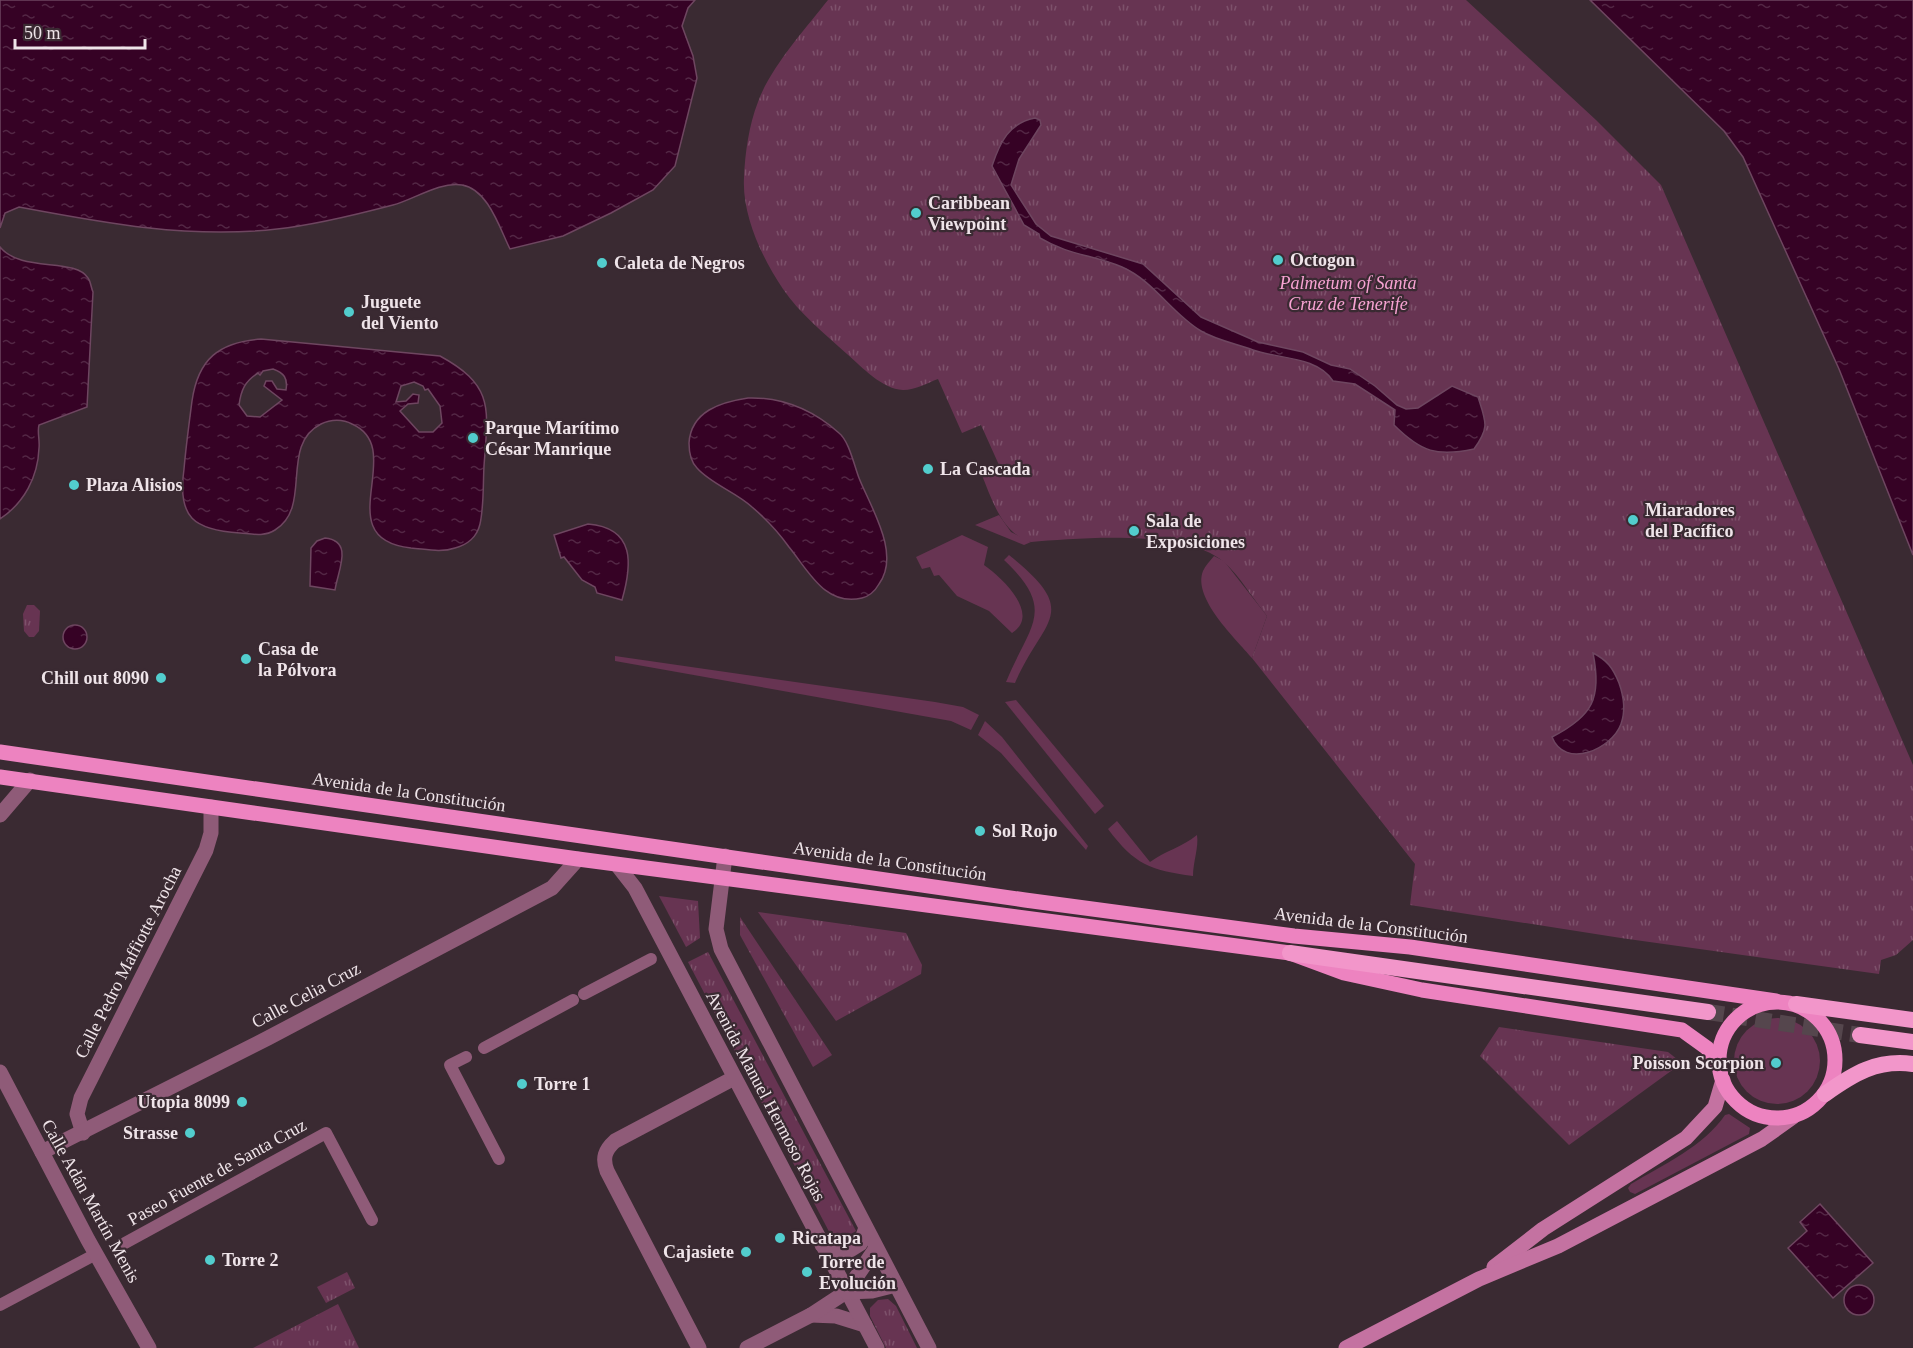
<svg xmlns="http://www.w3.org/2000/svg" width="1913" height="1348" font-family="'Times New Roman',serif">
	<style>
		.green { fill: #673452 }
		.park { fill: url(#park-tufts) }
		.water { fill: url(#water-ripples); stroke: #6e4660; stroke-width: 1.5; fill-rule: evenodd }
		.lines { fill: none; stroke-linecap: round; stroke-linejoin: round }
		.trunk-tunnel { stroke: #55464d; stroke-width: 16; stroke-dasharray: 16 8; stroke-linecap: butt }
		.pedestrian { stroke: #8f5b78; stroke-width: 12 }
		.minor { stroke: #8f5b78; stroke-width: 15 }
		.tertiary { stroke: #8f5b78; stroke-width: 15 }
		.secondary { stroke: #c472a1; stroke-width: 15 }
		.primary { stroke: #ed83c0; stroke-width: 15 }
		.trunk { stroke: #f296ca; stroke-width: 16 }
		.poi-dot { fill: #52cdcd; stroke: #3a2a32; stroke-width: 2 }
		.labels { text-anchor: middle; dominant-baseline: central; stroke-width: 4.5; stroke-linejoin: round; paint-order: stroke }
		.poi-label { font-size: 18px; font-weight: bold; fill: #efe4e9; stroke: #3a2a32; text-anchor: start }
		.park-label { font-size: 18px; font-style: italic; fill: #f8a3d3; stroke: #3a2a32 }
		.street-label { font-size: 18px; fill: #efe4e9; stroke: #3a2a32 }
	</style>
	<defs>
		<pattern id="park-tufts" width="24" height="20" patternUnits="userSpaceOnUse" patternTransform="scale(1.5)"><rect width="24" height="20" fill="#673452"/><path d="M3 7l-1-3M5 7V3M7 7l1-3M15 17l-1-3M17 17v-4M19 17l1-3" fill="none" stroke="#7d516b"/></pattern>
		<pattern id="water-ripples" width="26" height="14" patternUnits="userSpaceOnUse" patternTransform="scale(1.5)"><rect width="26" height="14" fill="#360225"/><path d="M2 4q2-2 4 0t4 0M15 11q2-2 4 0t4 0" fill="none" stroke="#532745"/></pattern>
	</defs>
	<rect width="100%" height="100%" fill="#3a2a32"/>
	<g class="green">
		<polygon points="999,515 1011,532 1031,542 1024,545 975,525"/>
		<path d="M962,535L988,547L984,565C1000,576 1042,614 1012,633L989,611L957,596L939,575L934,576L930,567L922,569L916,557Z"/>
		<path d="M1009,555C1083,614 1043,618 1015,683L1006,682C1029,625 1058,611 1004,560Z"/>
		<path d="M1214,556L1224,561L1267,616L1252,658C1236,639 1192,598 1203,571C1205,566 1210,561 1214,556Z"/>
		<polygon points="615,656 935,702 963,707 979,715 971,730 951,721 615,661"/>
		<polygon points="1016,700 1104,806 1095,814 1005,702"/>
		<polygon points="985,721 1002,737 1088,846 1086,850 1001,753 978,735"/>
		<path d="M1117,821L1150,862C1165,851 1182,847 1197,835C1199,847 1193,862 1193,876C1150,870 1135,865 1108,829Z"/>
		<circle cx="1777" cy="1061" r="43"/>
		<path d="M1729,1114L1750,1128L1749,1134L1635,1194L1630,1192L1628,1188L1631,1184C1663,1165 1704,1146 1725,1115Z"/>
	</g>
	<g class="park">
		<path d="M828,0H1466L1596,120L1661,185L1913,765V940L1896,955L1881,960L1879,974L1621,938L1410,905L1415,864L1252,658L1267,616C1253,599 1240,576 1224,562C1186,529 1079,538 1031,542C1001,533 992,499 981,473L999,465L981,425L962,433L938,379C927,383 916,390 903,390C882,389 862,367 847,354C825,334 799,313 783,289C762,258 742,215 744,178C745,153 749,125 758,102C770,68 806,28 828,0Z"/>
		<polygon points="27,605 34,605 40,611 39,631 34,637 29,637 24,631 23,614"/>
		<polygon points="659,896 698,901 700,938 686,947"/>
		<polygon points="758,912 906,933 922,965 921,974 836,1021"/>
		<polygon points="740,917 832,1055 813,1067 740,935"/>
		<polygon points="708,952 856,1231 835,1243 688,962"/>
		<polygon points="1499,1027 1668,1052 1682,1063 1569,1145 1480,1056"/>
		<polygon points="347,1272 355,1288 326,1303 317,1287"/>
		<polygon points="888,1299 896,1306 917,1348 886,1348 870,1316 870,1308 878,1300"/>
		<polygon points="338,1304 359,1348 253,1348"/>
	</g>
	<g class="water">
		<path d="M0,0H695L688,8L682,26L693,56L697,78L675,166L653,190L611,213L563,236L510,249C500,229 488,189 462,185C440,181 413,200 393,205C355,215 315,225 277,229C189,239 104,223 19,207L5,213L0,228Z"/>
		<polygon points="1590,0 1913,0 1913,555 1839,369 1743,157 1724,131"/>
		<path d="M1035,118L1040,120L1041,125L1019,159L1011,185L1036,224L1051,236L1143,264L1201,317L1258,342L1303,352L1331,365L1350,369L1375,386L1397,405L1406,409L1418,408L1452,386L1478,397C1486,422 1490,427 1474,449C1437,457 1421,452 1394,425L1395,410L1355,384L1333,381C1317,356 1278,359 1253,350C1237,344 1216,340 1201,331C1172,314 1154,281 1122,267C1094,255 1068,255 1040,238L1039,234L1024,225L992,166C1000,142 1009,123 1035,118Z"/>
		<path d="M0,247C21,273 75,257 88,278C91,282 91,288 93,292L87,407L39,425C37,432 40,440 39,448C38,477 24,503 0,519Z"/>
		<path d="M261,339L440,356C495,386 488,409 484,466C483,484 484,506 480,524C477,537 467,545 455,548C441,553 425,549 411,548C326,539 409,449 352,424C343,419 331,419 321,424C279,445 313,507 275,530C264,537 252,534 240,533C194,530 177,518 184,469C186,446 189,424 192,401C198,359 219,342 261,339ZM273,369C284,373 288,378 286,390L277,389L272,381H266L264,386L282,400L260,417L247,416L239,405C241,390 245,381 258,373L260,375L263,371ZM414,382L423,386L425,390L428,389L440,406L442,423L433,432H419L400,411L408,404L418,403L419,395L413,394L406,401L396,402L401,386Z"/>
		<path d="M748,398C782,397 813,410 839,433C849,441 854,465 859,478C871,508 901,554 879,584C875,591 870,596 862,598C825,607 808,570 789,547C779,533 765,518 752,507C736,492 711,484 697,468C690,461 689,452 689,443C691,411 721,402 748,398Z"/>
		<path d="M588,524C636,528 632,565 622,600L597,593L595,587L582,580L564,557L561,558L554,535Z"/>
		<path d="M325,538C354,541 338,570 335,590L310,586L311,548L317,541Z"/>
		<circle cx="75" cy="637" r="12"/>
		<path d="M1593,653C1607,660 1613,668 1619,683C1624,697 1626,710 1621,724C1612,749 1565,770 1552,737C1593,716 1602,698 1593,653Z"/>
		<polygon points="1820,1204 1873,1263 1833,1298 1788,1248 1807,1231 1800,1222"/>
		<circle cx="1859" cy="1300" r="15"/>
	</g>
	<g class="lines">
		<polyline class="trunk-tunnel" points="1708,1012 1860,1035"/>
		<g class="pedestrian">
			<polyline points="584,994 651,959"/>
			<polyline points="484,1048 573,1000"/>
			<polyline points="466,1057 450,1065 499,1159"/>
			<polyline points="125,1243 326,1133 372,1220"/>
			<polyline points="0,1305 96,1254"/>
		</g>
		<g class="minor">
			<polyline points="83,1133 77,1114 81,1098 206,850 211,833 211,807"/>
			<polyline points="42,1152 268,1038 552,888 578,859"/>
			<polyline points="811,1315 836,1316 865,1325"/>
			<path d="M699,1348L607,1171C602,1158 605,1150 615,1141L734,1078"/>
			<polyline points="747,1348 811,1315 846,1292 876,1248"/>
		</g>
		<g class="tertiary">
			<polyline points="0,815 30,780"/>
			<polyline points="725,856 716,929 721,949 929,1348"/>
			<polyline points="617,865 635,888 877,1348"/>
			<polyline points="0,1072 88,1240 149,1348"/>
			<polyline points="822,1245 832,1252 844,1254 860,1244 866,1228"/>
			<polyline points="846,1292 872,1291 896,1285"/>
		</g>
		<g class="secondary">
			<polyline points="1494,1267 1543,1229 1686,1138 1715,1107 1723,1080"/>
			<polyline points="1346,1348 1479,1279 1558,1246 1762,1139 1793,1117"/>
		</g>
		<g class="primary">
			<polyline points="0,752 1025,900 1294,936 1410,947 1776,1001"/>
			<polyline points="0,777 578,859 1290,953 1344,973 1422,990 1682,1030 1707,1048 1720,1067"/>
			<circle cx="1777" cy="1060" r="58"/>
		</g>
		<g class="trunk">
			<polyline points="1290,953 1708,1012"/>
			<polyline points="1796,1004 1913,1020"/>
			<polyline points="1860,1035 1913,1042"/>
			<path d="M1825,1094C1853,1074 1877,1059 1913,1064"/>
		</g>
	</g>
	<g class="poi-dot">
		<circle cx="916" cy="213" r="6"/>
		<circle cx="1278" cy="260" r="6"/>
		<circle cx="602" cy="263" r="6"/>
		<circle cx="349" cy="312" r="6"/>
		<circle cx="473" cy="438" r="6"/>
		<circle cx="928" cy="469" r="6"/>
		<circle cx="74" cy="485" r="6"/>
		<circle cx="1633" cy="520" r="6"/>
		<circle cx="1134" cy="531" r="6"/>
		<circle cx="246" cy="659" r="6"/>
		<circle cx="161" cy="678" r="6"/>
		<circle cx="980" cy="831" r="6"/>
		<circle cx="1776" cy="1063" r="6"/>
		<circle cx="522" cy="1084" r="6"/>
		<circle cx="242" cy="1102" r="6"/>
		<circle cx="190" cy="1133" r="6"/>
		<circle cx="780" cy="1238" r="6"/>
		<circle cx="746" cy="1252" r="6"/>
		<circle cx="210" cy="1260" r="6"/>
		<circle cx="807" cy="1272" r="6"/>
	</g>
	<g class="labels">
		<g class="poi-label">
			<text x="928" y="203">Caribbean<tspan x="928" dy="21">Viewpoint</tspan></text>
			<text x="1290" y="260">Octogon</text>
			<text x="614" y="263">Caleta de Negros</text>
			<text x="361" y="302">Juguete<tspan x="361" dy="21">del Viento</tspan></text>
			<text x="485" y="428">Parque Marítimo<tspan x="485" dy="21">César Manrique</tspan></text>
			<text x="940" y="469">La Cascada</text>
			<text x="86" y="485">Plaza Alisios</text>
			<text x="1645" y="510">Miaradores<tspan x="1645" dy="21">del Pacífico</tspan></text>
			<text x="1146" y="521">Sala de<tspan x="1146" dy="21">Exposiciones</tspan></text>
			<text x="258" y="649">Casa de<tspan x="258" dy="21">la Pólvora</tspan></text>
			<text x="149" y="678" text-anchor="end">Chill out 8090</text>
			<text x="992" y="831">Sol Rojo</text>
			<text x="1764" y="1063" text-anchor="end">Poisson Scorpion</text>
			<text x="534" y="1084">Torre 1</text>
			<text x="230" y="1102" text-anchor="end">Utopia 8099</text>
			<text x="178" y="1133" text-anchor="end">Strasse</text>
			<text x="792" y="1238">Ricatapa</text>
			<text x="734" y="1252" text-anchor="end">Cajasiete</text>
			<text x="222" y="1260">Torre 2</text>
			<text x="819" y="1262">Torre de<tspan x="819" dy="21">Evolución</tspan></text>
		</g>
		<g class="park-label">
			<text x="1348" y="283">Palmetum of Santa<tspan x="1348" dy="21">Cruz de Tenerife</tspan></text>
		</g>
		<g class="street-label">
			<text transform="translate(409 792) rotate(8)">Avenida de la Constitución</text>
			<text transform="translate(890 861) rotate(8)">Avenida de la Constitución</text>
			<text transform="translate(1371 925) rotate(7)">Avenida de la Constitución</text>
			<text transform="translate(128 962) rotate(-63)">Calle Pedro Maffiotte Arocha</text>
			<text transform="translate(306 995) rotate(-28)">Calle Celia Cruz</text>
			<text transform="translate(766 1096) rotate(62)">Avenida Manuel Hermoso Rojas</text>
			<text transform="translate(217 1172) rotate(-29)">Paseo Fuente de Santa Cruz</text>
			<text transform="translate(91 1201) rotate(61)">Calle Adán Martín Menis</text>
		</g>
	</g>
	<path d="M15 39v9h130v-9" fill="none" stroke="#efe4e9" stroke-width="3"/>
	<text x="24" y="39" font-size="18" fill="#efe4e9" stroke="#3a2a32" stroke-width="4.5" paint-order="stroke">50 m</text>
</svg>
